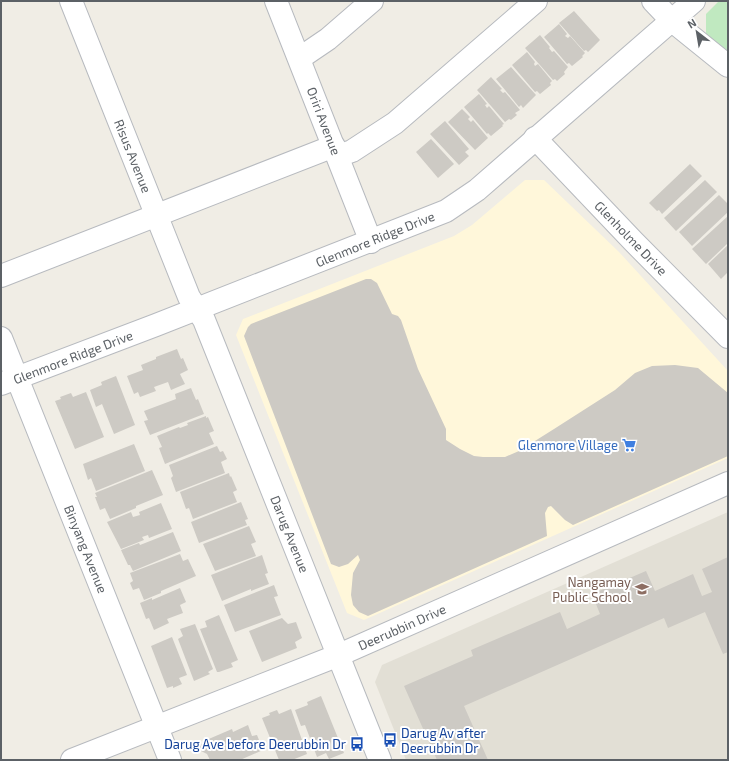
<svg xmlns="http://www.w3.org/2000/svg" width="729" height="761" font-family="'Exo 2',sans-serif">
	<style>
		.commercial { fill: #fff7da }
		.education { fill: #e2dfd5 }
		.green { fill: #c0e9c0 }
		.building { fill: #cdcac4 }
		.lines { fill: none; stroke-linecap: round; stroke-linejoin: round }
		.minor-casing { stroke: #b7babf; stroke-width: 24 }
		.minor { stroke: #fff; stroke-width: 22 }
		.labels { text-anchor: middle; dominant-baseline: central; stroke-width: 4; stroke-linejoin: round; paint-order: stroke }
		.street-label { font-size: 13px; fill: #5c6166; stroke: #fff }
		.shop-label { font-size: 13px; fill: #366cbe; stroke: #fff; text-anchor: end }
		.education-label { font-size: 13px; fill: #785e54; stroke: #fff; text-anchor: end }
		.transit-label { font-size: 13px; fill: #164399; stroke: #fff; text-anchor: start }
	</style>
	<rect width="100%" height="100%" fill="#f0ede5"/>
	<polygon class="commercial" points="525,180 544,180 619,252 728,371 728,458 364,620 347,613 236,335 243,319 454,236 472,225"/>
	<polygon class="education" points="728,512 728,760 406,760 375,682 382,665"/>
	<polygon class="green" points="719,1 728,1 728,51 706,34 706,14"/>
	<g class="building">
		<polygon points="574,11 600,40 588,52 586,50 584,51 559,23"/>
		<polygon points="559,24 567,34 565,36 568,38 570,36 585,53 582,56 583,57 572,66 569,63 567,64 544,37"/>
		<polygon points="540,35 550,47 549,48 552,52 554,51 568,67 564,72 565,74 557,81 555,79 553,80 525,48"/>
		<polygon points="527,52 535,62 534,64 535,66 538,64 552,81 550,83 551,85 540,94 537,91 535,92 512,65"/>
		<polygon points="511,67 536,95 523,108 521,105 519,107 496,79"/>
		<polygon points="491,77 502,89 500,90 503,93 505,92 520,110 515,113 517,115 511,120 509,119 505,122 477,90"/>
		<polygon points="479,94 487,104 485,105 487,108 489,106 504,124 502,125 503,126 491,136 488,133 487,134 464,107"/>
		<polygon points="462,109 470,117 468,119 471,122 473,120 488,138 475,150 448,122"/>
		<polygon points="445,121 469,149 465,152 469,156 459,165 430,134"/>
		<polygon points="431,139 454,164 438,178 416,152"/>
		<polygon points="690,164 702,176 662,214 659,210 657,211 649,203"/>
		<polygon points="705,180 717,192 676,231 664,218"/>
		<polygon points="719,195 728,204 728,212 692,246 679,232"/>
		<polygon points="728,216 728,243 706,264 692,249"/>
		<polygon points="728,245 728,272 721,279 708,264"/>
		<polygon points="366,279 371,279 377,283 392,314 398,316 401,320 418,369 446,429 446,440 460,449 474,456 483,457 505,457 519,451 554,429 615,390 635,373 652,366 675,365 698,368 728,393 728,456 573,525 565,520 551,506 548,507 545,513 547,536 368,616 359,612 353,605 351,595 353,573 360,560 358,555 348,564 339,567 331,564 244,336 248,327 251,324"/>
		<polygon points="177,349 181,359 183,358 188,370 180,374 185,384 171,390 168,382 154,387 156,391 140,397 138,392 134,394 127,376 143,370 141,365 156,359 156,357"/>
		<polygon points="116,376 135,425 114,434 102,404 96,407 90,390 102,385 101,382"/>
		<polygon points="191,388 196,400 198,399 204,414 150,435 144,421 148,420 144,411 176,399 175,394"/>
		<polygon points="86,392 104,437 75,449 55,401 61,399 60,397 71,393 73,397"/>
		<polygon points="206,416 206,418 208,417 214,431 209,433 214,444 165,464 159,448 162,447 157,436 179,427 180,428 188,425 187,423"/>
		<polygon points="134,444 145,471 96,491 91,478 88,480 83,464"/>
		<polygon points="217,446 220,452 223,451 227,459 221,462 225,473 176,492 171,478 173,476 169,465"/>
		<polygon points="152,470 163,495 136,506 136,508 110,519 105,508 100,510 95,497 97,497 95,493"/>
		<polygon points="229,473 230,477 231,476 237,490 233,492 237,502 193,519 189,508 186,509 180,492"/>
		<polygon points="241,502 248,519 245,520 247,525 199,543 191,522"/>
		<polygon points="161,503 172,529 149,538 148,535 142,537 144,540 121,549 107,522 131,512 133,517 140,515 139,512"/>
		<polygon points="249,526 256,542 251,544 256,556 215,571 203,544"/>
		<polygon points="173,532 181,551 133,571 130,565 128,565 121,550 139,543 140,545"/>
		<polygon points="180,554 183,561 188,559 196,576 161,591 161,593 144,600 139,588 133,590 130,583 133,581 130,573"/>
		<polygon points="262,555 268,573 265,574 269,584 251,591 251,589 222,601 211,575"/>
		<polygon points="728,557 728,652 723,654 705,612 668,628 664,618 464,706 488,760 437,760 404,686 473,656 471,650 560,612 567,629 600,614 592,594 646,571 655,591 693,574 702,596 712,592 702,569"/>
		<polygon points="274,585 278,596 274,597 281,615 235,632 224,605"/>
		<polygon points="180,588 186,602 180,605 183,613 167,619 169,623 154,630 149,618 146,619 140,603 152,598 152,600"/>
		<polygon points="219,615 238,660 231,663 233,667 219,672 217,672 200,629 207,627 205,621"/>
		<polygon points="282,618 288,624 296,622 302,638 295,642 297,648 262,662 249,631"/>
		<polygon points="195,624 213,669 208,672 210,674 194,681 178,639 183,636 180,629"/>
		<polygon points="172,637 187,675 179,678 182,684 173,688 173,686 167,688 151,646"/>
		<polygon points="321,696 344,753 329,759 326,753 317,757 305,725 301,726 295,710 308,705 307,702"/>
		<polygon points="291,709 307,754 292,760 279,760 262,718 270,715 269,713 277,710 279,714"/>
		<polygon points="248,725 252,736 257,735 263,750 240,760 210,760 207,754 199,750 199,747 204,741 232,729 233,732"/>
	</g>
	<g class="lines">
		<defs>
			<g id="minor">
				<polyline points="71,1 189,297 204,320 380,760"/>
				<polyline points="276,1 371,242"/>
				<polyline points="653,1 671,20 728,66"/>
				<polyline points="300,58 328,39 372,1"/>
				<polyline points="535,138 633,241 728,337"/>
				<polyline points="338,156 352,151 395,123 536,1"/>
				<polyline points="1,276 334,146"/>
				<polyline points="1,338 170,760"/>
				<polyline points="1,384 156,325 446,211 477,190 694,1"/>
				<polyline points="72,760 339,655 728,483"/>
			</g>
		</defs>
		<use href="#minor" class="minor-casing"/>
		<use href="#minor" class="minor"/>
	</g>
	<defs>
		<symbol id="supermarket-bare" viewBox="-9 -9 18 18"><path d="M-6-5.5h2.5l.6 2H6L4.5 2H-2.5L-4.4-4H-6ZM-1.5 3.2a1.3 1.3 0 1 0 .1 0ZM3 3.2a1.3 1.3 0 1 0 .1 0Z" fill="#3f7fe0" stroke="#fff" stroke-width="2.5" paint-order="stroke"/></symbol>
		<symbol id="school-bare" viewBox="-9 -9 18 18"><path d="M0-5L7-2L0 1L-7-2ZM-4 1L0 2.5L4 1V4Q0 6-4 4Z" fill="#8d6e63" stroke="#fff" stroke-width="2.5" paint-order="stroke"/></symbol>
		<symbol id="bus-bare" viewBox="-9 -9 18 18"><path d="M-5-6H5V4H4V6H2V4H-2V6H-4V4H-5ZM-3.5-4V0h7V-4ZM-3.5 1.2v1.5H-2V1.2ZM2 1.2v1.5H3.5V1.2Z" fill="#1a4fb4" stroke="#fff" stroke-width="2.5" paint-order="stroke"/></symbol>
	</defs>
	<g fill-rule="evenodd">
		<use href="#supermarket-bare" x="619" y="435" width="20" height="20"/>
		<use href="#school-bare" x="632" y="579" width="20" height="20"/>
		<use href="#bus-bare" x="380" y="730" width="20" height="20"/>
		<use href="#bus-bare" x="347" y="734" width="20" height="20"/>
	</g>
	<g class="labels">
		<g class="street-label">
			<text transform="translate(324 121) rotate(69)">Oriri Avenue</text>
			<text transform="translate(133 156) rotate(68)">Risus Avenue</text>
			<text transform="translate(631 238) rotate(46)">Glenholme Drive</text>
			<text transform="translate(375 239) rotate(-22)">Glenmore Ridge Drive</text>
			<text transform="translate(73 357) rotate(-21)">Glenmore Ridge Drive</text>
			<text transform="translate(290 534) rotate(68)">Darug Avenue</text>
			<text transform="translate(86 549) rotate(68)">Binyang Avenue</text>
			<text transform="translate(402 627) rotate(-24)">Deerubbin Drive</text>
		</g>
		<g class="shop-label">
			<text x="618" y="445">Glenmore Village</text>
		</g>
		<g class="education-label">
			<text x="631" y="582">Nangamay<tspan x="631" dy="15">Public School</tspan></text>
		</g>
		<g class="transit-label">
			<text x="401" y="733">Darug Av after<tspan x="401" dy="15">Deerubbin Dr</tspan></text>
			<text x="346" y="744" text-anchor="end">Darug Ave before Deerubbin Dr</text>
		</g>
	</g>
	<rect width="729" height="761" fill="none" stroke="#5c6166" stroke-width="4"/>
	<g transform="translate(697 32) rotate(329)" stroke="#ffffff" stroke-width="3" paint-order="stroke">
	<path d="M0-3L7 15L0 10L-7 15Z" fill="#5c6166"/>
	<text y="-6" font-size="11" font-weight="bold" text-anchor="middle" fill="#5c6166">N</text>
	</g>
</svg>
